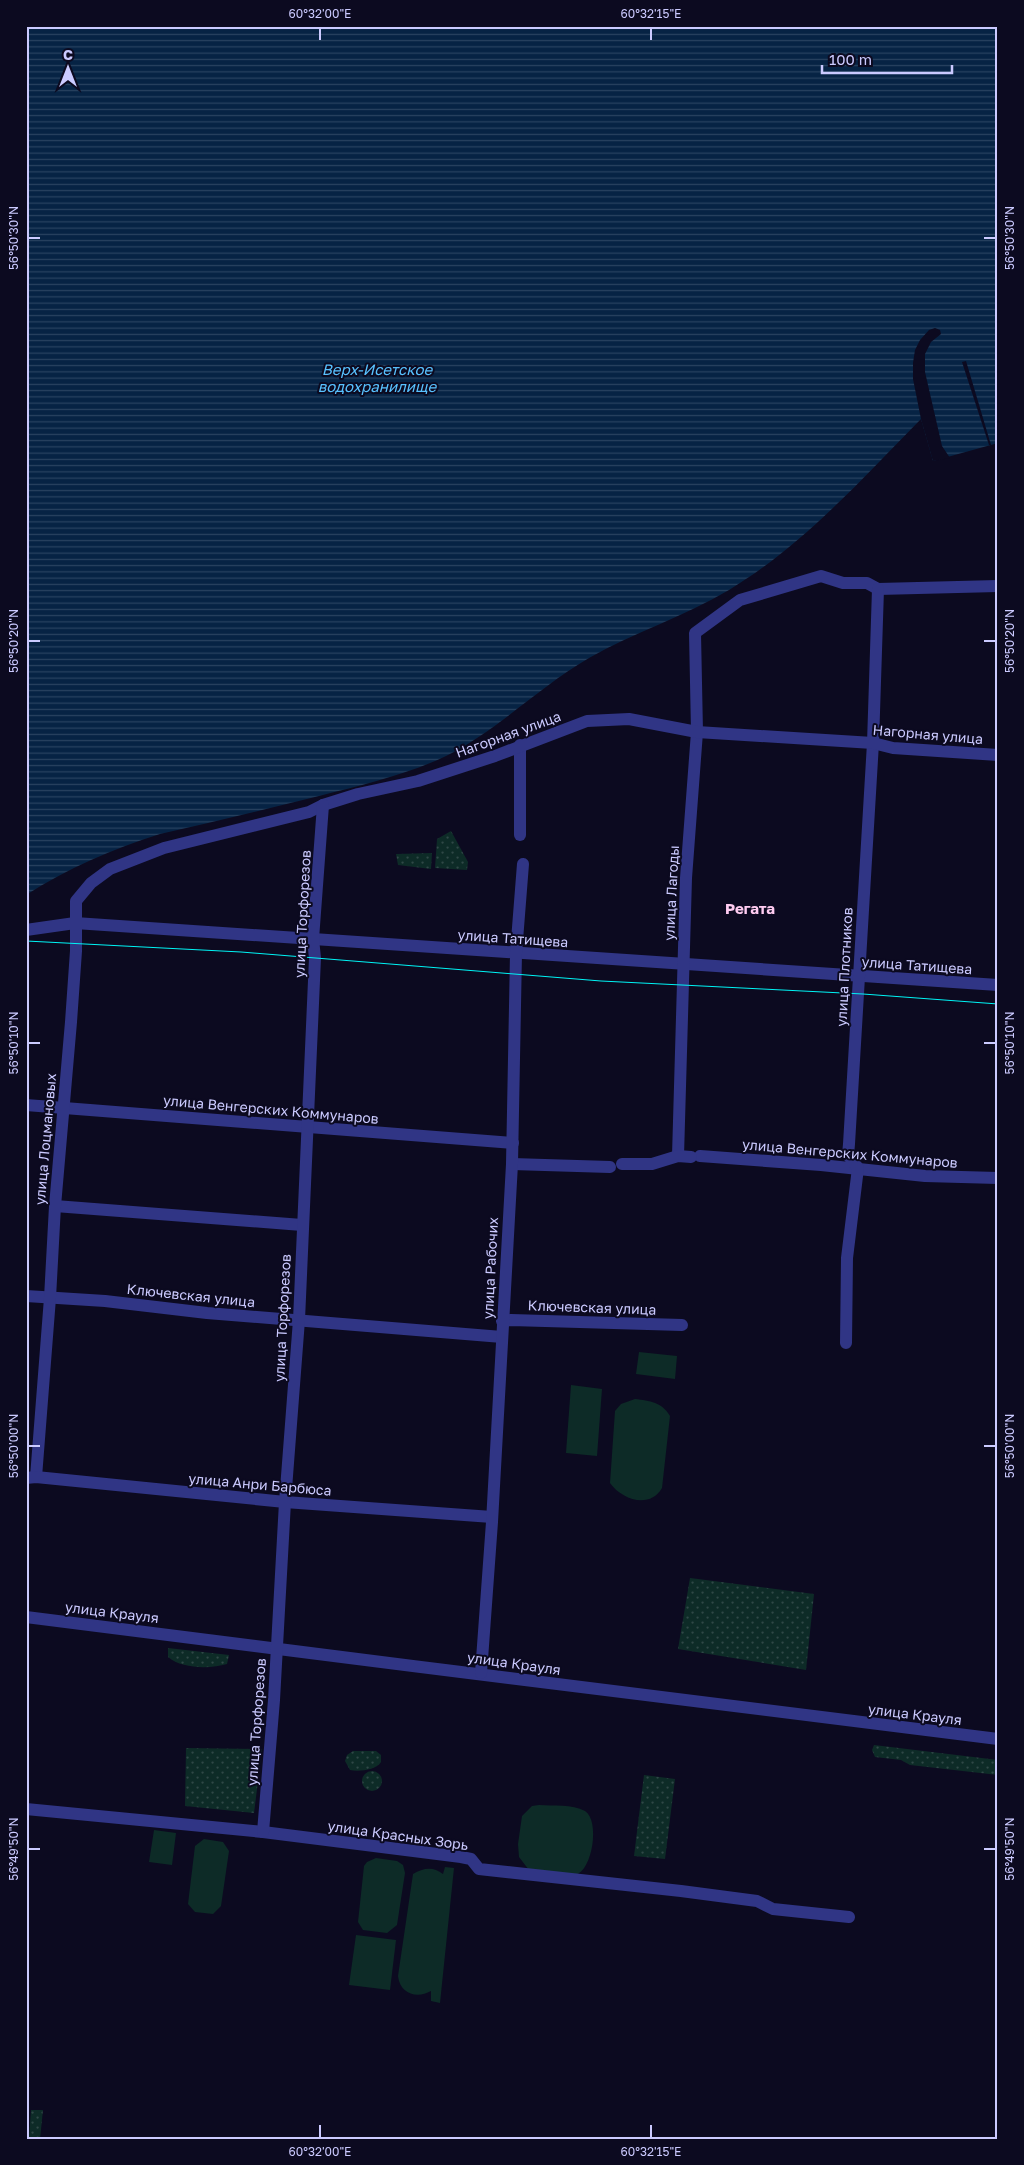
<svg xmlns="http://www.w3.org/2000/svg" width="1024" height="2165" font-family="'Golos Text',sans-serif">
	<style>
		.grass { fill: url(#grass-dots) }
		.pitch { fill: #0d2b27 }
		.water { fill: url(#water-rules) }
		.pier { fill: #0c0a20 }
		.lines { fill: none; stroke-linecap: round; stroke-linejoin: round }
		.minor { stroke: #303585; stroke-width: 12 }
		.tram { stroke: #00f4f5; stroke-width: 1 }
		.ticks { fill: none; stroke: #cbcaff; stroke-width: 2 }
		.labels { text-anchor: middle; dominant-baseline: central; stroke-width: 4; stroke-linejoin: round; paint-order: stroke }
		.street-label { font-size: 14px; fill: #cbcaff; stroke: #0c0a20 }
		.water-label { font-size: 15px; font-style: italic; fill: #58c2ff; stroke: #0c0a20 }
		.neighbourhood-label { font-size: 15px; font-weight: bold; fill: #ffccf1; stroke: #0c0a20 }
		.neatline { fill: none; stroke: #cbcaff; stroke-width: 2 }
		.ticks-label { font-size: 12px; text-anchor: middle; fill: #cbcaff }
	</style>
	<defs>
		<pattern id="grass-dots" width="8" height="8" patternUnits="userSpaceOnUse" patternTransform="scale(1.25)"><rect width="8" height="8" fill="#0d2b27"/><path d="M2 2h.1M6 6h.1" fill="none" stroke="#2f4847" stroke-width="1.8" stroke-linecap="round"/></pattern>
		<pattern id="water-rules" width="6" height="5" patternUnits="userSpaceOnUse" patternTransform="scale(1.25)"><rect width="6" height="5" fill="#062344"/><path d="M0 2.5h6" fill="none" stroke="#294260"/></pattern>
	</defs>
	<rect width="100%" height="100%" fill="#0c0a20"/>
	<g class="grass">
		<polygon points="451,831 468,862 467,870 435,868 437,839"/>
		<polygon points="432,853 431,869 398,865 396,854"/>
		<polygon points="690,1578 814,1594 806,1670 678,1649"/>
		<path d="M168,1648L229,1655L227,1664C210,1669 182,1669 168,1657Z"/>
		<polygon points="874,1745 998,1760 998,1775 910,1765 901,1760 875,1757 872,1750"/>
		<polygon points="186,1748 262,1749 254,1813 185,1806"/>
		<path d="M353,1751H376L381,1755V1762C376,1770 359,1772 350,1770L345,1761L347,1755Z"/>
		<circle cx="372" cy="1781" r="10"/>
		<polygon points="644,1775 675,1779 665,1859 634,1856"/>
		<polygon points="31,2110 43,2110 40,2139 29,2138"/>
	</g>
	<g class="pitch">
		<polygon points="639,1352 677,1356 675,1379 636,1374"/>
		<polygon points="571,1385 602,1389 597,1456 566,1453"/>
		<path d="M635,1399C650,1401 662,1402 670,1416L662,1488C650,1509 622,1500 610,1483L615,1411L621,1404Z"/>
		<path d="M539,1805C553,1806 572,1804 585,1811C600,1820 593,1871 575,1875C567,1877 539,1871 529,1870L519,1857L518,1844L522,1816L532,1806Z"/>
		<polygon points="154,1830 176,1833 172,1865 149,1862"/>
		<polygon points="204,1839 223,1842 229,1851 221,1906 213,1914 195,1912 188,1904 195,1846"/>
		<polygon points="376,1858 397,1861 403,1865 405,1873 397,1925 387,1933 363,1930 358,1922 364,1866 367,1862"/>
		<path d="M445,1867L454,1868L440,2003L431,2001V1991C417,1999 400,1994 398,1976L413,1874C423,1868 433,1866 443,1874Z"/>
		<polygon points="356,1935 396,1940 390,1990 349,1985"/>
	</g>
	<path class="water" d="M26,26H998V443L933,461L921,419C861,480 802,546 729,590C684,617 634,632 589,658C539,687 498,730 446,756C406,775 362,785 319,796C266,809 213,822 160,834C113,849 68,868 26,895Z"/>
	<g class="pier">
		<polygon points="935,328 940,330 941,334 931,342 925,354 925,372 942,446 950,458 933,461 921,419 913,379 913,363 915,350 920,340 929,330"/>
		<polygon points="966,361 991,445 989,445 962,362"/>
	</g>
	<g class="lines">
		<g class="minor">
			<polyline points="520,745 520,835"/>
			<polyline points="26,930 75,923 998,985"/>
			<polyline points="26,1105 513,1143"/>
			<polyline points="678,1156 686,878 697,732 695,633 740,600 821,576 843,583 867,583 878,589 998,586"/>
			<polyline points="700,1156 821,1165 925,1176 998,1178"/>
			<polyline points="512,1164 610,1167"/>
			<polyline points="622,1164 652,1164 678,1156 691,1157"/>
			<polyline points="55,1206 302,1225"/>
			<polyline points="26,1296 105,1301 207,1313 502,1337"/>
			<polyline points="502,1321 511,1320 682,1325"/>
			<polyline points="846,1343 847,1258 858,1168 848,1155 849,1144 873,743 878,589"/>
			<polyline points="36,1477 50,1298 55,1206 71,1022 76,951 76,901 91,883 110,869 164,848 309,812 323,805 358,794 418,781 495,756 587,721 629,719 697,732 873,743 893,748 998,755"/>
			<polyline points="26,1478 36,1477 285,1502 492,1517"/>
			<path d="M26,1617C350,1657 674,1701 998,1739"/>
			<polyline points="481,1673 492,1522 512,1164 516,953 523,864"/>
			<polyline points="26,1809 263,1832 461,1857 471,1859 479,1869 681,1891 757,1901 773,1909 849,1917"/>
			<polyline points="263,1832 274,1700 285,1502 299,1320 315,958 313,939 323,805"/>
		</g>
		<polyline class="tram" points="26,941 241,952 601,981 863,994 998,1004"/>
	</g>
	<path class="ticks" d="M320,28V40M651,28V40M28,238H40M984,238H996M28,641H40M984,641H996M28,1043H40M984,1043H996M28,1446H40M984,1446H996M28,1849H40M984,1849H996M320,2125V2138M651,2125V2138"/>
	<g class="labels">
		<g class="street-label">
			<text transform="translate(508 734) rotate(-20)">Нагорная улица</text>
			<text transform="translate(928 734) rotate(5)">Нагорная улица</text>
			<text transform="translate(671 893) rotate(-87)">улица Лагоды</text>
			<text transform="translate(302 914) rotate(-87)">улица Торфорезов</text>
			<text transform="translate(513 938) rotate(4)">улица Татищева</text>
			<text transform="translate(917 965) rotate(4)">улица Татищева</text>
			<text transform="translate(844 967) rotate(-87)">улица Плотников</text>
			<text transform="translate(271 1109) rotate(5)">улица Венгерских Коммунаров</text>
			<text transform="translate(45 1139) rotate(-85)">улица Лоцмановых</text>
			<text transform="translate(850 1153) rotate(5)">улица Венгерских Коммунаров</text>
			<text transform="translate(490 1268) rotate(-87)">улица Рабочих</text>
			<text transform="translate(191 1295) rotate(6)">Ключевская улица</text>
			<text transform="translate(592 1307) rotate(2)">Ключевская улица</text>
			<text transform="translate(282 1318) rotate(-87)">улица Торфорезов</text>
			<text transform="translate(260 1484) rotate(5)">улица Анри Барбюса</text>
			<text transform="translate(112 1612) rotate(7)">улица Крауля</text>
			<text transform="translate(514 1663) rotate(8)">улица Крауля</text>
			<text transform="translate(915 1714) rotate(7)">улица Крауля</text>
			<text transform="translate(256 1722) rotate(-86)">улица Торфорезов</text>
			<text transform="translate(398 1835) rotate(8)">улица Красных Зорь</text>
		</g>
		<g class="water-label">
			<text x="377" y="369">Верх-Исетское<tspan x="377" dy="17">водохранилище</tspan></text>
		</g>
		<g class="neighbourhood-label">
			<text x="750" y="908">Регата</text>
		</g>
	</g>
	<rect width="1024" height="2165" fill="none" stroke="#0c0a20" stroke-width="55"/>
	<g transform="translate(68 68)" stroke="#0c0a20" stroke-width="4" paint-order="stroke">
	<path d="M0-4L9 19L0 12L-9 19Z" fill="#cbcaff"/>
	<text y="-8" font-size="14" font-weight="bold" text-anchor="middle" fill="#cbcaff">С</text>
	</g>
	<path d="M822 65v8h130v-8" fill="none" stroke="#cbcaff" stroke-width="2.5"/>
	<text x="829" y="65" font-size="15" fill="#cbcaff" stroke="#0c0a20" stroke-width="4" paint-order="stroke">100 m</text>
	<rect x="28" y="28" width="968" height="2110" class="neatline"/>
	<g class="ticks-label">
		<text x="320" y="18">60°32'00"E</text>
		<text x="651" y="18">60°32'15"E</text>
		<text transform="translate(14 238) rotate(-90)" y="4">56°50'30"N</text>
		<text transform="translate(1010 238) rotate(-90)" y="4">56°50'30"N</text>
		<text transform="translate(14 641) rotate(-90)" y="4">56°50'20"N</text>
		<text transform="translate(1010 641) rotate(-90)" y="4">56°50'20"N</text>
		<text transform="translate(14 1043) rotate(-90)" y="4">56°50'10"N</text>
		<text transform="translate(1010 1043) rotate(-90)" y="4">56°50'10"N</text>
		<text transform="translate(14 1446) rotate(-90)" y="4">56°50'00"N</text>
		<text transform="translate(1010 1446) rotate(-90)" y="4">56°50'00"N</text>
		<text transform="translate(14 1849) rotate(-90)" y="4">56°49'50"N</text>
		<text transform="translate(1010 1849) rotate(-90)" y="4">56°49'50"N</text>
		<text x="320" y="2156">60°32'00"E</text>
		<text x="651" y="2156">60°32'15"E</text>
	</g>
</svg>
